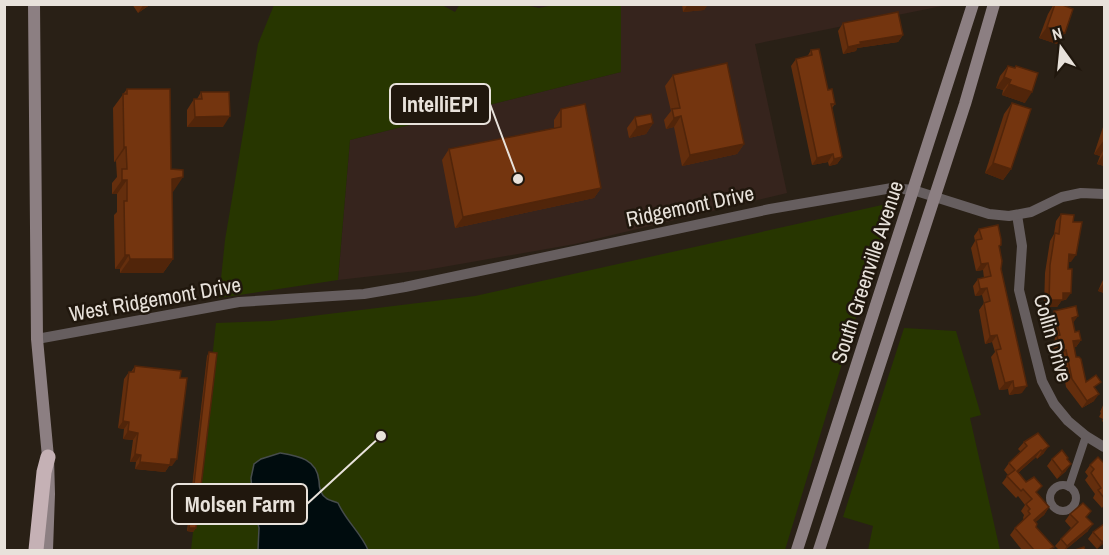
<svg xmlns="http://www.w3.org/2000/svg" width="1109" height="555" font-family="'Archivo Narrow',sans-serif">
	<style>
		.industrial { fill: #36241d }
		.green { fill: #273600 }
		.water { fill: #000c0e; stroke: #464c4c; stroke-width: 1.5 }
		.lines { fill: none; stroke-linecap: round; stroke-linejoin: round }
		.minor { stroke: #665e5f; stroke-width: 8 }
		.tertiary { stroke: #665e5f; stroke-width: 10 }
		.secondary { stroke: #8c7f82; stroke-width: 12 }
		.motorway { stroke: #c5b1b5; stroke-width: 15 }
		.wall { fill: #642e0d }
		.shaded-wall { fill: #51250a }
		.building { fill: #74350f; stroke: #51250a; stroke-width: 1.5 }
		.labels { text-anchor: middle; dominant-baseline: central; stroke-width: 5; stroke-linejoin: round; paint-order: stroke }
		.street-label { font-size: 21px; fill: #e8e2db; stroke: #20170d }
		.leader { fill: none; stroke: #e8e2db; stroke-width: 2 }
		.callout-dot { fill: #e8e2db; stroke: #20170d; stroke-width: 2 }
		.callout { fill: #20170d; stroke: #e8e2db; stroke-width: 2 }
		.callout-label { font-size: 22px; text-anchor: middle; font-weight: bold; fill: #e8e2db }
	</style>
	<rect width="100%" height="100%" fill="#292016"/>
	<polygon class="industrial" points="621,5 947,5 755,44 787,193 575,244 426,270 338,280 350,140 621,72"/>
	<g class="green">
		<polygon points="442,5 455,12 460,4 525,5 539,8 553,5 621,5 621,72 350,140 338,280 219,298 225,240 258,44 274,5"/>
		<polygon points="891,203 785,550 191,550 216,323 271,321 475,296"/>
		<polygon points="904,328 956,331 981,415 970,418 1000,550 868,550 873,526 843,517"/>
	</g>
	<path class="water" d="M280,453C298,456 317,459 319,481C319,487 320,494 326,498C329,501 335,501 338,503C346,521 361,533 368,550H258L259,528L253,503L251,478L254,464L261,459Z"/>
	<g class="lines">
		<g class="minor">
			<circle cx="1063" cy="498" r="13"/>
			<polyline points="1069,487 1086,436"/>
		</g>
		<g class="tertiary">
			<polyline points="1017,215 1022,246 1019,290 1042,381 1054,404 1068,421 1086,436 1104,447"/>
			<polyline points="37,339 239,302 364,294 405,287 770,209 892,188 913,190 989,214 1009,216 1031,212 1062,197 1081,193 1104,194"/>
		</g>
		<g class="secondary">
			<polyline points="34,4 37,339 48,457 49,494 47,550"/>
			<polyline points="797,550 973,4"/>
			<polyline points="819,550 965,104 994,4"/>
		</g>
		<polyline class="motorway" points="36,550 44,472 48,457"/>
	</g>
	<g class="wall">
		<polygon points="132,4 151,4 138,13"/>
		<polygon points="682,4 708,4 704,10 683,12"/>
		<polygon points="1054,4 1060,4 1065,33 1057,44 1039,38 1048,14"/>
		<polygon points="843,23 903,35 898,42 857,48 856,51 843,54 838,31"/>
		<polygon points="811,50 835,104 832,108 842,157 837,164 829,166 828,162 812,165 791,66 796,59 807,57"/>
		<polygon points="1008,66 1014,68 1016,66 1025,103 1002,95 1003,90 996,88 1000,76"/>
		<polygon points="673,75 744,144 737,154 682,166 674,127 666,129 664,120 671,111 665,86"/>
		<polygon points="127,89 171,169 173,192 172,192 173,259 163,273 120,273 120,269 115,269 114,215 117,212 117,194 112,194 112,183 117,177 116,161 114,162 113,108"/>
		<polygon points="201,92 223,127 187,127 187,110 194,99 197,99"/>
		<polygon points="1012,103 1011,169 1003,180 985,173 1004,114"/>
		<polygon points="561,109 601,188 594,198 455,228 442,160 449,149 554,128 554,120"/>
		<polygon points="635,117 653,123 646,134 629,138 627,128"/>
		<polygon points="1104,124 1104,166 1097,164 1100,156 1094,154"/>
		<polygon points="1061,214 1071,262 1068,262 1066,300 1062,300 1057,307 1044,307 1045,273 1050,241 1054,234 1056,221"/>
		<polygon points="979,229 1000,247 1001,269 1022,393 1009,395 1008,389 999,390 991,357 995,352 992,342 985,344 979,310 984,303 982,295 975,296 973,286 978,279 984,278 983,270 976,271 971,248 975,241 974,236"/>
		<polygon points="1104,278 1104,293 1098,291 1102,282"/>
		<polygon points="1054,311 1073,323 1075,332 1081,340 1076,347 1074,347 1076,357 1086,382 1096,389 1094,401 1082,408 1066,387 1061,357 1056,358 1052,343 1055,339 1049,319"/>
		<polygon points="209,352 196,528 193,532 187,531 207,356"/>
		<polygon points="135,366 172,466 169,466 165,472 135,469 136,462 130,462 133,440 123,439 124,429 118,428 124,379 129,372 131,372"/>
		<polygon points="1104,403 1104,423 1102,421 1103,419 1099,417 1101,413 1100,412"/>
		<polygon points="1038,433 1044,453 1037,459 1036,457 1018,473 1049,507 1044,515 1035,522 1036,527 1051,550 1022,550 1010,535 1015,528 1024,520 1023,518 1024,515 1021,511 1025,505 1018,496 1016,498 1002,483 1008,475 1004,470 1009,463 1021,452 1018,449 1024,442"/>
		<polygon points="1068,458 1067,460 1066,471 1057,479 1047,466 1052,459"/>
		<polygon points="1104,463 1104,505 1102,508 1093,498 1095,494 1085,480 1088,476 1085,472 1090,465"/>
		<polygon points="1070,514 1087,517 1088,531 1065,550 1059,550 1055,546 1061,539 1071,528 1065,521"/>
		<polygon points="1093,532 1104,543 1097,549 1088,539"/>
	</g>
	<g class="shaded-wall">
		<polygon points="144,4 151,4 138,13"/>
		<polygon points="688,4 708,4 704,10 683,12"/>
		<polygon points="1047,27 1065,33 1057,44 1039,38"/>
		<polygon points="903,35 898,42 857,48 856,51 843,54 848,47 860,42"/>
		<polygon points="1004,77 1011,80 1003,90 996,88"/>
		<polygon points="1009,84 1032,92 1025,103 1002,95"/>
		<polygon points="230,116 223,127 187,127 195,117"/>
		<polygon points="681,116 674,127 666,129 674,118"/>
		<polygon points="653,123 646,134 629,138 637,127"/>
		<polygon points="1104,140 1104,149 1100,156 1094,154"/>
		<polygon points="744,144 737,154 682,166 690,155"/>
		<polygon points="124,147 126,147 116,161 114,162"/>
		<polygon points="1104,153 1104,166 1097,164"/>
		<polygon points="833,154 828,162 812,165 817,158"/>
		<polygon points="842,157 837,164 829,166 834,159"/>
		<polygon points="993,163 1011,169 1003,180 985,173"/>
		<polygon points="183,177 173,192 162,193 172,179"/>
		<polygon points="122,180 127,180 117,194 112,194"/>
		<polygon points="601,188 594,198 455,228 463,217"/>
		<polygon points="1069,254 1076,255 1071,262 1064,262"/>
		<polygon points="125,255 129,255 120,269 115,269"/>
		<polygon points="130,259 173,259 163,273 120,273"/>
		<polygon points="988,263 983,270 976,271 981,264"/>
		<polygon points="1103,284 1104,284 1104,293 1098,291"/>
		<polygon points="987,288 982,295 975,296 980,289"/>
		<polygon points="1063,293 1071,293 1066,300 1062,300 1057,307 1044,307 1049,300"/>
		<polygon points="1078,316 1073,323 1072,318"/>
		<polygon points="997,335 992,342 985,344 990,336"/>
		<polygon points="1081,340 1076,347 1068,349 1073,341"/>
		<polygon points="1066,350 1061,357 1056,358 1061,351"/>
		<polygon points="1013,381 1008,389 999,390 1005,383"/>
		<polygon points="1027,386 1022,393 1009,395 1014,388"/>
		<polygon points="1099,394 1094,401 1082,408 1087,401"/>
		<polygon points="123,421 129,422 124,429 118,428"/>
		<polygon points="128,431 138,433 133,440 123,439"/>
		<polygon points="1049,446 1044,453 1037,459 1042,451"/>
		<polygon points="1041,450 1036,457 1012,478 1017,471"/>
		<polygon points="135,454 141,455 136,462 130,462"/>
		<polygon points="171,459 177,459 172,466 169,466 165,472 135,469 140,462"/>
		<polygon points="1071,464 1066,471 1057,479 1062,472"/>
		<polygon points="1049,507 1044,515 1029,528 1034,520"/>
		<polygon points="1093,524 1088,531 1065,550 1064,550 1067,546"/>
		<polygon points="189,528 196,528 193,532 187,531"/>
		<polygon points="1104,540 1104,543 1097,549 1102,542"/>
	</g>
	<g class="building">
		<polygon points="1055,4 1060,4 1073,9 1065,33 1047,27"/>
		<polygon points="898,12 903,35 860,42 861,44 848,47 843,23"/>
		<polygon points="819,49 828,90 832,89 835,104 831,104 842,157 834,159 833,154 817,158 796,59 812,55 811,50"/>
		<polygon points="727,63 744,144 690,155 681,116 674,118 672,109 680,108 673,75"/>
		<polygon points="1008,66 1015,68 1016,66 1038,73 1032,92 1009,84 1011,80 1004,77"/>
		<polygon points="127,89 170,89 171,169 183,170 183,177 172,179 173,259 130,259 129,255 125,255 124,201 127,201 127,180 122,180 122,169 127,169 126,147 124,147 123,94 127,94"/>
		<polygon points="201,92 229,92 230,116 195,117 194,99 202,99"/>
		<polygon points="1012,103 1031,109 1011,169 993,163"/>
		<polygon points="585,104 601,188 463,217 449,149 561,127 561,109"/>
		<polygon points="651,114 653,123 637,127 635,117"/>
		<polygon points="1061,214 1074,215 1073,222 1082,222 1076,255 1069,254 1068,269 1072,269 1071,293 1063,293 1063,300 1049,300 1050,265 1055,233 1059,234"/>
		<polygon points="998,225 1001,239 1001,245 999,246 1002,261 1001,269 1027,386 1014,388 1013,381 1005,383 996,350 1001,349 997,335 990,336 984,303 990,301 987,288 980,289 978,279 991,276 988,263 981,264 976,240 982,239 979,229"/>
		<polygon points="1076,306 1078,316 1072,318 1075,332 1079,331 1081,340 1073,341 1076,357 1079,357 1081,359 1086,382 1096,375 1101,382 1094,387 1099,394 1087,401 1072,379 1066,350 1061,351 1057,336 1060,335 1054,311"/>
		<polygon points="209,352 217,353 196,528 189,528"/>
		<polygon points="135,366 181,371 180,378 187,378 177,459 171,459 170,465 140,462 141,455 135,454 138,433 128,431 129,422 123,421 129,372 134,372"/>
		<polygon points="1038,433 1049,446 1042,451 1041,450 1017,471 1026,482 1034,477 1042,486 1036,492 1049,507 1034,520 1037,524 1036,527 1054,547 1049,550 1034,550 1015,528 1030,514 1028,511 1030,509 1026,504 1032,499 1023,489 1021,491 1007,476 1015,470 1009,463 1027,446 1024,442"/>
		<polygon points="1062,450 1068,458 1067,459 1071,464 1062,472 1052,459"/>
		<polygon points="1098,457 1104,463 1104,498 1098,490 1101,488 1091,473 1094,469 1090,465"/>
		<polygon points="1083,503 1091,511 1086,517 1093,524 1067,546 1061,539 1078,522 1070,514"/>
		<polygon points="1104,524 1104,540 1102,542 1093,532"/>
		<polygon points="1084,547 1085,550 1075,550"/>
	</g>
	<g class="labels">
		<g class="street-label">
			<text transform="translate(690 206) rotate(-12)">Ridgemont Drive</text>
			<text transform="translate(867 272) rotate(-72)">South Greenville Avenue</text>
			<text transform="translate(155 299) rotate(-10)">West Ridgemont Drive</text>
			<text transform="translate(1053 338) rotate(74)">Collin Drive</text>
		</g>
	</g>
	<path class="leader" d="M518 179L490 104M381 436L307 504"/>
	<g class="callout-dot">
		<circle cx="518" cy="179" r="6"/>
		<circle cx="381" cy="436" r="6"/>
	</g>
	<g class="callout">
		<rect x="390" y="84" width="100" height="40" rx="6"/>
		<rect x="172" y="484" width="135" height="40" rx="6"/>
	</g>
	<g class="callout-label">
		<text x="440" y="112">IntelliEPI</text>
		<text x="240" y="512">Molsen Farm</text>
	</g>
	<rect width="1109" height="555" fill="none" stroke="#e8e2db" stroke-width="12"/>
	<g transform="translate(1061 48) rotate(345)" stroke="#20170d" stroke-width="4.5" paint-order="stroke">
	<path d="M0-4.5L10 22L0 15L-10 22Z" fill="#e8e2db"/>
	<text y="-9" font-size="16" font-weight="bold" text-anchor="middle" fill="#e8e2db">N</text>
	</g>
</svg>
